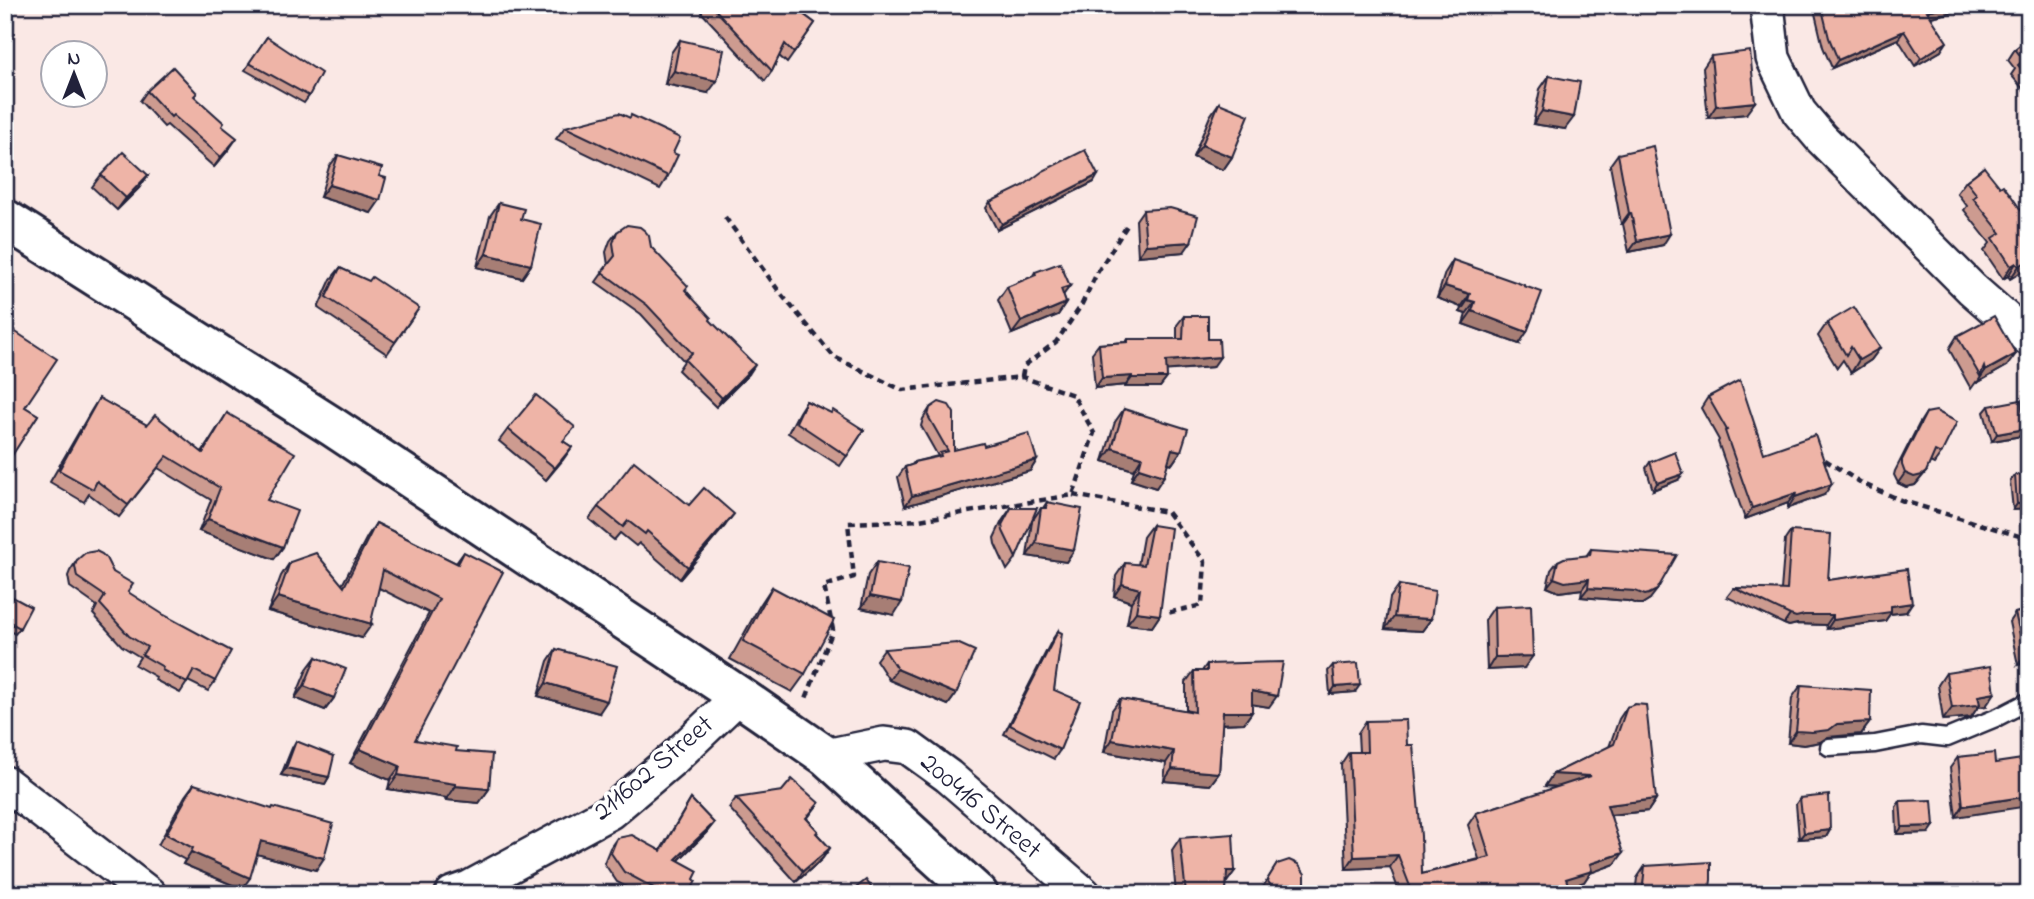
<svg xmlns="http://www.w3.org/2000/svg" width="2034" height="899" font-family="'Indie Flower',sans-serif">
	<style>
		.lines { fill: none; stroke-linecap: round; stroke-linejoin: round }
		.service-casing { stroke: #22223b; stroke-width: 21 }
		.minor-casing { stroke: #22223b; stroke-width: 38 }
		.tertiary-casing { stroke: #22223b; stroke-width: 44 }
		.path { stroke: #22223b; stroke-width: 4.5; stroke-dasharray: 7 5; stroke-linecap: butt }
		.service { stroke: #fff; stroke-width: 16 }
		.minor { stroke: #fff; stroke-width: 33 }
		.tertiary { stroke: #fff; stroke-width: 38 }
		.wall { fill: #cd9b90; stroke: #22223b; stroke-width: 2 }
		.shaded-wall { fill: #a77e75; stroke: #22223b; stroke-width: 2 }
		.building { fill: #eeb4a7; stroke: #22223b; stroke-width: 2 }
		.labels { text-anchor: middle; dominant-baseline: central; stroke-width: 7; stroke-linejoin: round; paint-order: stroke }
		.street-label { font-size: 28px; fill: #22223b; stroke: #fff }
	</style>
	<rect width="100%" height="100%" fill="#fae8e5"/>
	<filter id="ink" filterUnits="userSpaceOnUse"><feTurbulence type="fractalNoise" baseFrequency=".0143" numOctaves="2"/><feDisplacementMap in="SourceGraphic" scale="14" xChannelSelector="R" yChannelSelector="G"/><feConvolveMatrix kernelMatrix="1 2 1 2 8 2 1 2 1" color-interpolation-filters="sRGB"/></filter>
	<g filter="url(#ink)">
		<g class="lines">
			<defs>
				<polyline id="service" points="1829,747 1875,744 1921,735 1947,738 1998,717 2029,701"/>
				<g id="minor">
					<polyline points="1767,5 1773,58 1799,112 1821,138 1972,289 2029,339"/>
					<polyline points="826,756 884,744 908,747 948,776 1084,894"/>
					<polyline points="5,783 149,894"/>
					<polyline points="452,894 469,888 610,812 674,758 739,696"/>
				</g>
				<polyline id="tertiary" points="5,219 333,427 739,696 826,756 978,894"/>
			</defs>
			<use href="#service" class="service-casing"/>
			<use href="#minor" class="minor-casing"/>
			<use href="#tertiary" class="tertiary-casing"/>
			<g class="path">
				<polyline points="725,217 781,294 834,357 902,390 1022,377 1073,395 1094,433 1073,495 919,520 848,523 854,577 824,586 833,630 805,701"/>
				<polyline points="1022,377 1024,366 1056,342 1081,306 1097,273 1128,224"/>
				<polyline points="1825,460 1863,484 1903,501 2029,539"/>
				<polyline points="1073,495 1167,512 1205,562 1202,605 1167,613"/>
			</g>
			<use href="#service" class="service"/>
			<use href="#minor" class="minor"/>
			<use href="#tertiary" class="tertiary"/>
		</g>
		<g class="wall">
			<polygon points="702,5 803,5 798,10 815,23 787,63 779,56 772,71 765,81 702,13"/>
			<polygon points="1813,5 1962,5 1958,11 1931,17 1941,51 1915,66 1898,39 1832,68 1823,47"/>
			<polygon points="267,37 309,96 304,103 245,70"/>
			<polygon points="2029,38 2029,96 2011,75 2015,69 2008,60 2015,49"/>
			<polygon points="680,40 708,93 665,84 671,53"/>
			<polygon points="1711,56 1746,114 1708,118 1703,68"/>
			<polygon points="1549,76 1565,129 1533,124 1540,89"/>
			<polygon points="147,91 195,97 222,126 230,148 214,167 167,125 164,127 140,101"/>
			<polygon points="1219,103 1232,157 1223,170 1193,157 1210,116"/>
			<polygon points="565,127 673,153 668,176 660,189 556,139"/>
			<polygon points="1618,154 1663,245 1629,252 1623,224 1621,224 1610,165"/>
			<polygon points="338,155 379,176 371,213 320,197 329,167"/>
			<polygon points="1984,167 2029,267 2010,279 2008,276 2003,279 1984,251 1990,243 1964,210 1967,206 1957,193 1966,181"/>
			<polygon points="101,175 148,175 139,188 117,210 92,187"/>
			<polygon points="1094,182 997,230 986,208 990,202"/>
			<polygon points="499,203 521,219 531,265 522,278 477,267 490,216"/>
			<polygon points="1143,210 1184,252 1138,256 1136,220"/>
			<polygon points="617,232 651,247 710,320 749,374 716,407 678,370 684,361 641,314 596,282 608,265 606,252 610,241"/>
			<polygon points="1453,260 1519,344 1463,324 1466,314 1460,312 1461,307 1437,298 1445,273"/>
			<polygon points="340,268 419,308 387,354 318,308 331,279"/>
			<polygon points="1035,272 1070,286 1063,295 1066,303 1058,315 1012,334 998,300 1007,287 1032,277"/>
			<polygon points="1184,316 1208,339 1213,367 1166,370 1167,378 1160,387 1125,387 1126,385 1095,388 1092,353 1099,344 1126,342 1128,339 1177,339 1177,325"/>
			<polygon points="1827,323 1880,348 1871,360 1851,373 1843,360 1837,368 1818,336"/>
			<polygon points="5,325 25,407 38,415 5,465"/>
			<polygon points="1957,336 2007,366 1977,383 1976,382 1971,389 1949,349"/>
			<polygon points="1708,397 1764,453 1824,495 1788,508 1788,503 1745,519 1718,442 1719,440 1701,408"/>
			<polygon points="99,398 147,425 202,452 227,413 267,500 283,547 274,559 199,531 211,500 158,468 119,517 89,494 84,502 50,482 91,411"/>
			<polygon points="806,401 864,430 840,466 788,433 799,412"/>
			<polygon points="1989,406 2025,429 2021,436 1992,441 1984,412"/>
			<polygon points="930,408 954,450 984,446 1037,460 1030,471 905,506 898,477 905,467 912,465 914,462 938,456 921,426 923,419"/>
			<polygon points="1124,409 1181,451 1172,464 1168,463 1156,488 1131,480 1134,470 1103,461 1115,422"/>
			<polygon points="1926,413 1941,454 1934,464 1930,462 1918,482 1915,485 1906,487 1898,483 1894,475 1895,471 1919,424"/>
			<polygon points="508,429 564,442 572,447 546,480 499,441"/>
			<polygon points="1650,462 1678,480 1653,490 1646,468"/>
			<polygon points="2015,475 2029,509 2013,510 2010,481"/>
			<polygon points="1047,502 1074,550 1066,562 1027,556 1032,521 1041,508 1043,508"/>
			<polygon points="689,505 725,526 680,579 639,543 636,546 620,533 614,540 589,519 598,507"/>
			<polygon points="1011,508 1016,558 1007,570 995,544 994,538 1002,521"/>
			<polygon points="376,523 456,563 464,552 415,740 456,751 489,789 479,803 446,800 447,798 388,789 390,780 350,763 429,613 379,588 362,638 268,611 281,576 290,562 342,585 367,537"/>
			<polygon points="1152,525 1160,615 1152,627 1127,624 1131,602 1114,596 1116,576 1125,563 1138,565 1143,537"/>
			<polygon points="1791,531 1828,580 1906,612 1890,614 1885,621 1827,629 1826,625 1797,624 1789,626 1784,624 1727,597 1734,588 1781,590 1785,540"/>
			<polygon points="1591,549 1650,599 1642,604 1638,604 1628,601 1581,597 1582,589 1559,592 1547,587 1551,570 1558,561 1586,556"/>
			<polygon points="77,560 113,572 128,592 215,681 208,691 188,681 180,693 155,680 156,677 135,665 140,657 122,646 93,614 97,606 70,587 68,576 70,571"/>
			<polygon points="877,562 894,615 861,608 868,575"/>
			<polygon points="1399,585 1431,619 1422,631 1385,629 1390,598"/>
			<polygon points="772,587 805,674 792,692 730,659 760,605"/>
			<polygon points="5,597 20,628 15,634 5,628"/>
			<polygon points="1494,607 1524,668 1487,670 1485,620"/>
			<polygon points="2029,610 2029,662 2018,665 2009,622 2015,613"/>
			<polygon points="1058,631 1054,690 1060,750 1054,759 1004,734 1052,640"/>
			<polygon points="556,649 599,713 538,696 548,661"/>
			<polygon points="884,649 956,694 948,705 889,680 876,660"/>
			<polygon points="316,657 334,698 325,710 295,698 307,669"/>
			<polygon points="1207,664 1269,707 1252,704 1252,712 1244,723 1222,724 1219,773 1210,785 1164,781 1166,763 1104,752 1112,710 1120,699 1186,711 1186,682 1194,671 1202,671"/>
			<polygon points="1333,665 1355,692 1330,694 1328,671"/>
			<polygon points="1946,673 1986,706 1978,707 1971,717 1969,718 1943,720 1938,685"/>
			<polygon points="1801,685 1870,722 1861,734 1828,737 1820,742 1804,745 1788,743 1792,698"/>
			<polygon points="1627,707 1656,799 1648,811 1611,815 1615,864 1590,873 1584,882 1569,887 1572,894 1400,894 1390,867 1346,869 1341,764 1349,752 1359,752 1358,733 1366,721 1407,745 1422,874 1479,859 1468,825 1476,813 1559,787 1545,786 1553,774 1609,747 1619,719"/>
			<polygon points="296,741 329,777 325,784 281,775 292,748"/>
			<polygon points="1958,757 1995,763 1956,817 1950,768"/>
			<polygon points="194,784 316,870 257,854 242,889 183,864 185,860 158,845 185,796"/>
			<polygon points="736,798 819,803 807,819 818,831 817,834 830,848 822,859 796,882 729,808"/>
			<polygon points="1800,798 1830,830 1826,837 1799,839 1796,804"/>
			<polygon points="691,799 714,823 706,833 678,861 694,879 689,894 639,894 617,882 604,863 610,848 617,838 660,851"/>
			<polygon points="1900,801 1929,833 1897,834 1896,807"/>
			<polygon points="1180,838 1227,882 1224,894 1176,894 1172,850"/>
			<polygon points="1277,864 1299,894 1268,894 1263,887"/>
			<polygon points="1645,866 1709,894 1635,894 1637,878"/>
		</g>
		<g class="shaded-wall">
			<polygon points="1952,5 1962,5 1958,11 1921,19 1927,11"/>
			<polygon points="1904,31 1898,39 1832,68 1838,60"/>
			<polygon points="1947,42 1941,51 1915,66 1921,58"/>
			<polygon points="674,71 717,81 708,93 665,84"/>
			<polygon points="1755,102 1746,114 1708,118 1716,106"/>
			<polygon points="1542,111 1574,117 1565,129 1533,124"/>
			<polygon points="237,138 230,148 214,167 221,157"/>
			<polygon points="1202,145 1232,157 1223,170 1193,157"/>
			<polygon points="148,175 139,188 117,210 126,198"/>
			<polygon points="1098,175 1094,182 997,230 1002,224"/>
			<polygon points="329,185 380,200 371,213 320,197"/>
			<polygon points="1629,213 1631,213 1623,224 1621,224"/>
			<polygon points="1670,234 1663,245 1629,252 1637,241"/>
			<polygon points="1191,242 1184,252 1138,256 1146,245"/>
			<polygon points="486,254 531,265 522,278 477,267"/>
			<polygon points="2029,258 2029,267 2010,279 2019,266"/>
			<polygon points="2016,263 2008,276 2003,279 2011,266"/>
			<polygon points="1070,286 1061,298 1061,289"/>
			<polygon points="1445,286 1470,294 1461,307 1437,298"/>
			<polygon points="1468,300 1475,302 1466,314 1460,312"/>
			<polygon points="1066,303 1058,315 1012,334 1021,322"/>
			<polygon points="1472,311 1527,332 1519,344 1463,324"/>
			<polygon points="1880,348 1871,360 1851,373 1859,360"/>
			<polygon points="2016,354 2007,366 1977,383 1985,371"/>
			<polygon points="1220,357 1213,367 1160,371 1166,361"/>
			<polygon points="755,365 749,374 716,407 722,398"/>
			<polygon points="1132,376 1126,385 1095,388 1102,378"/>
			<polygon points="1132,378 1167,378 1160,387 1125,387"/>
			<polygon points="2025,429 2021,436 1992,441 1997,434"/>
			<polygon points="572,447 563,460 546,480 555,468"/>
			<polygon points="1112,448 1142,457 1134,470 1103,461"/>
			<polygon points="1172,449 1181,451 1172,464 1163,461"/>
			<polygon points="1037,460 1030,471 905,506 912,496"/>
			<polygon points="1139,468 1164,476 1156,488 1131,480"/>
			<polygon points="1926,472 1915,485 1906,487 1898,483 1905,473"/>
			<polygon points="1683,474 1678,480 1653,490 1657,483"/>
			<polygon points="1832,484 1824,495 1788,508 1795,497"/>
			<polygon points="1796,493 1788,503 1745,519 1752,508"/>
			<polygon points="2029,503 2029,509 2013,510 2017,504"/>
			<polygon points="734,514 725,526 680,579 688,567"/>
			<polygon points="208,519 283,547 274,559 199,531"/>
			<polygon points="1036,543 1074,550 1066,562 1027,556"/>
			<polygon points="1554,578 1589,579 1582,589 1559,592 1547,587"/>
			<polygon points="1122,584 1140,589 1131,602 1114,596"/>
			<polygon points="1588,588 1657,590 1650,599 1642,604 1638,604 1628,601 1581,597"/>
			<polygon points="870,596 902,602 894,615 861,608"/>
			<polygon points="278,597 372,624 362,638 268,611"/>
			<polygon points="1912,603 1906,612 1890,614 1885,621 1827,629 1833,620 1891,606"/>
			<polygon points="1136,612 1160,615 1152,627 1127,624"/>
			<polygon points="1790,615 1833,615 1826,625 1797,624 1789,626 1784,624"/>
			<polygon points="1394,617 1431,619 1422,631 1385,629"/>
			<polygon points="2029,655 2029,662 2018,665 2025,656"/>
			<polygon points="1533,656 1524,668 1487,670 1495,657"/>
			<polygon points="897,669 956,694 948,705 889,680"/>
			<polygon points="546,683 607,701 599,713 538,696"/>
			<polygon points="1360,685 1355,692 1330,694 1335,687"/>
			<polygon points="304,686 334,698 325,710 295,698"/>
			<polygon points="1252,691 1277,696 1269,707 1244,703"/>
			<polygon points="1995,693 1986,706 1978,707 1971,717 1943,720 1952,708 1978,696"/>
			<polygon points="1223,712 1252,712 1244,723 1215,724"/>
			<polygon points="1870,722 1861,734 1828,737 1820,742 1804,745 1788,743 1796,731 1837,724"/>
			<polygon points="1112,740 1174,751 1166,763 1104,752"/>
			<polygon points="360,749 400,766 390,780 350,763"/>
			<polygon points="286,768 329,777 325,784 281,775"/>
			<polygon points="1172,769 1219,773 1210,785 1164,781"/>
			<polygon points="1553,774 1591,776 1583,788 1545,786"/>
			<polygon points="398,775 456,784 447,798 388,789"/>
			<polygon points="456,786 489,789 479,803 446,800"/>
			<polygon points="2029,796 2029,806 1956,817 1963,806"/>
			<polygon points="1656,799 1648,811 1599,816 1607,805"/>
			<polygon points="714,823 706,833 669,870 676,859"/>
			<polygon points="1934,826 1929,833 1897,834 1902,827"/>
			<polygon points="1830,830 1826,837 1799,839 1804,833"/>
			<polygon points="261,841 324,858 316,870 253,853"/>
			<polygon points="830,848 822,859 796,882 803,871"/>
			<polygon points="191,852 250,878 242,889 183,864"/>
			<polygon points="1623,853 1615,864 1590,873 1584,882 1558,891 1566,879 1590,864"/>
			<polygon points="1398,855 1390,867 1346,869 1354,857"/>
			<polygon points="1227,871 1235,871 1227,882 1219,883"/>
		</g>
		<g class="building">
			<polygon points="711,5 800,5 796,9 815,23 794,53 785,44 772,71"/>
			<polygon points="1821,5 1952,5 1927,11 1947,42 1921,58 1904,31 1838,60 1829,38"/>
			<polygon points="267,37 321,73 309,96 249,63"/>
			<polygon points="2029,38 2029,77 2018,65 2024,60 2015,49"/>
			<polygon points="680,40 724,50 717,81 674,71"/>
			<polygon points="1750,51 1755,102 1716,106 1711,56"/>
			<polygon points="173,67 197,93 194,96 224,123 222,126 237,138 221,157 173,115 171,117 147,91"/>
			<polygon points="1549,76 1580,82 1574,117 1542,111"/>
			<polygon points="1219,103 1249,115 1232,157 1202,145"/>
			<polygon points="619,113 630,118 631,115 680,138 673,153 678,155 668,176 565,127"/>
			<polygon points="1653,146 1670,234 1637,241 1631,213 1629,213 1618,154"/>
			<polygon points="1085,150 1098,175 1002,224 990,202 1023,186 1043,171"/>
			<polygon points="123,152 148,175 126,198 101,175"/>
			<polygon points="338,155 382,168 379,176 386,178 380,200 329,185"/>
			<polygon points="1984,167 2000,187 2003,185 2012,197 2029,222 2029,260 2019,266 2016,263 2011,266 1993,238 2001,233 1973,198 1977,195 1966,181"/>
			<polygon points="499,203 524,209 521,219 541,224 531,265 486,254"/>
			<polygon points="1170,208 1198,216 1191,242 1146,245 1143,210"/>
			<polygon points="627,225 640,227 645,231 649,236 651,247 688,286 685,290 711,318 710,320 755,365 722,398 685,360 692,353 647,305 602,272 615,256 613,243 617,232"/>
			<polygon points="1453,260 1524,285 1524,286 1542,292 1527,332 1472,311 1475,302 1468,300 1470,294 1445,286"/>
			<polygon points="1060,263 1070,286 1061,289 1066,303 1021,322 1007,287 1036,275 1035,272"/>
			<polygon points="340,268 369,281 372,277 419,308 395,342 326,297"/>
			<polygon points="1854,307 1880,348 1859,360 1851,347 1846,355 1827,323"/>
			<polygon points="1184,316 1208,316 1208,339 1219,339 1220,357 1166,361 1167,378 1132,378 1132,376 1102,378 1099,344 1128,342 1128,339 1183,339"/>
			<polygon points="1994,316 2016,354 1985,371 1984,367 1980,376 1957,336"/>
			<polygon points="5,325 57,359 25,407 38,415 11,457 5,453"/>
			<polygon points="1740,380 1764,453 1815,435 1832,484 1795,497 1796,493 1752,508 1725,431 1727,430 1708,397"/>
			<polygon points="536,395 575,427 563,441 572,447 555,468 508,429"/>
			<polygon points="99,398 147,425 155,415 203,453 227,413 295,453 267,500 297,511 283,547 208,519 220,488 167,456 128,505 97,481 93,489 59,470"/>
			<polygon points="2021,400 2025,429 1997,434 1989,406"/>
			<polygon points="806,401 831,413 833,410 864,430 847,456 796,422"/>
			<polygon points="939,402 949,405 954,413 954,450 983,443 984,446 1029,433 1037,460 912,496 905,467 914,464 914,462 941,456 940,453 948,451 928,416 930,408"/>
			<polygon points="1124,409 1188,429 1181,451 1172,449 1164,476 1139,468 1142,457 1112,448"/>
			<polygon points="1936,411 1957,422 1941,454 1935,451 1926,472 1922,475 1914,477 1905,473 1902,465 1902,460 1926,413"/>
			<polygon points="1675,452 1683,474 1657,483 1650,462"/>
			<polygon points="634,461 689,505 704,488 734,514 688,567 647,531 645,534 628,521 623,527 598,507"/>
			<polygon points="2029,474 2029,503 2017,504 2015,475"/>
			<polygon points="1047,502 1082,509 1074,550 1036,543 1041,508 1046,508"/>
			<polygon points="1011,508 1037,508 1016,558 1003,531 1002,525"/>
			<polygon points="376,523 458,564 464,552 503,572 415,740 457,747 456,751 492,754 489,789 456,786 456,784 398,775 400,766 360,749 439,599 383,570 371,622 372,624 278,597 290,562 316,553 344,587"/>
			<polygon points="1152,525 1171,528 1160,615 1136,612 1140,589 1122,584 1125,563 1144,565"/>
			<polygon points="1791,531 1831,534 1828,580 1907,569 1912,603 1891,606 1891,612 1833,620 1833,615 1804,615 1796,617 1790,615 1734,588 1787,590"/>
			<polygon points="1591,549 1677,555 1657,590 1649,594 1645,595 1635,591 1588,588 1589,579 1565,582 1554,578 1558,561 1564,558 1590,555"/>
			<polygon points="96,551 102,554 106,558 113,572 133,584 128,592 164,615 231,651 215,681 194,670 187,683 162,670 163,667 142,655 147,647 129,636 100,604 105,596 77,577 75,566 77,560 85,553"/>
			<polygon points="877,562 909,568 902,602 870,596"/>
			<polygon points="1399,585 1435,591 1431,619 1394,617"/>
			<polygon points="772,587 834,620 805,674 743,641"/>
			<polygon points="7,594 31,607 20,628 5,620 5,597"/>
			<polygon points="1531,605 1533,656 1495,657 1494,607"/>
			<polygon points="2029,610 2029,655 2025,656 2015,613"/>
			<polygon points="1058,631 1062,633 1054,690 1080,701 1060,750 1010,725"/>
			<polygon points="957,643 975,651 956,694 897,669 884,649"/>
			<polygon points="556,649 617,666 607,701 546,683"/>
			<polygon points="316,657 346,669 334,698 304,686"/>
			<polygon points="1283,662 1277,696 1252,691 1252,712 1223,712 1219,773 1172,769 1174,751 1112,740 1120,699 1195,712 1194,671 1207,671 1207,664"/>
			<polygon points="1358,663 1360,685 1335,687 1333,665"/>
			<polygon points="1991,666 1995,693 1978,696 1980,704 1977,705 1952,708 1946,673"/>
			<polygon points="1801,685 1871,690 1870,722 1837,724 1829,730 1812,732 1796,731"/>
			<polygon points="1635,704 1646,705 1656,799 1607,805 1623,853 1590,864 1592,871 1566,879 1572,894 1413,894 1398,855 1354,857 1349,752 1367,752 1366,721 1406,720 1407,745 1413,745 1421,836 1422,874 1490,857 1476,813 1591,776 1553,774 1614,744 1627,707"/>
			<polygon points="296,741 334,756 329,777 286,768"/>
			<polygon points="1994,753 1995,763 2029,758 2029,796 1963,806 1958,757"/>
			<polygon points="792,779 819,803 806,818 818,831 816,833 830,848 803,871 736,798 782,791"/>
			<polygon points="194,784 272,809 273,807 333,824 324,858 261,841 250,878 191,852 193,848 166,834"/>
			<polygon points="1829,795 1830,830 1804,833 1800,798"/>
			<polygon points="691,799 714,823 676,859 698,871 694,879 696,881 689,894 665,894 624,872 611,853 617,838 632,835 661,851"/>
			<polygon points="1932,800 1934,826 1902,827 1900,801"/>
			<polygon points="1233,834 1235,871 1227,871 1226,892 1207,894 1186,894 1180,838"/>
			<polygon points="1289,860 1298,864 1305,874 1305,883 1303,888 1297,894 1277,894 1267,880 1277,864"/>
			<polygon points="1711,862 1711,880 1709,894 1642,894 1645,866"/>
			<polygon points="866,880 876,894 848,894"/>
		</g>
	</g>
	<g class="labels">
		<g class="street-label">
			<text transform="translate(654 769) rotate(-40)">211602 Street</text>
			<text transform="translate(980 807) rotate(40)">200416 Street</text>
		</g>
	</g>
	<rect width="2034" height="899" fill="none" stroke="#fff" stroke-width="28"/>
	<rect x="14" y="14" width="2006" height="871" fill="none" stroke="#22223b" stroke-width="2.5" filter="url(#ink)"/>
	<g transform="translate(74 74)"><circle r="33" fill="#ffffff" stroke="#a7a7b1" stroke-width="2"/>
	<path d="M0-5L12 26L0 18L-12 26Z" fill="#22223b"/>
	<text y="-10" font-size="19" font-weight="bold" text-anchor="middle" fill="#22223b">N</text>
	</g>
</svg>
